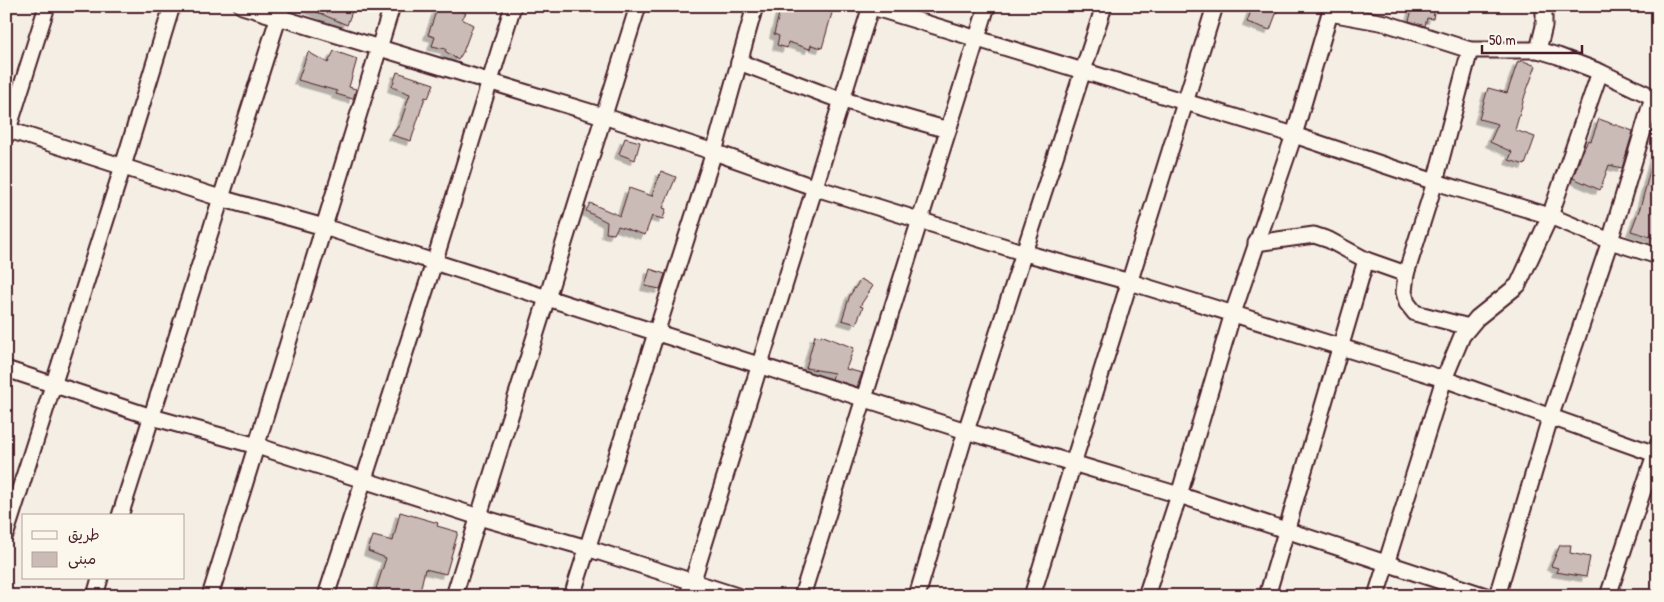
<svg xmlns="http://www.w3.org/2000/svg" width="1664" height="602" font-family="'Patrick Hand','Playpen Sans Arabic',sans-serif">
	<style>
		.building { fill: #cabbb6; stroke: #4a1f2b; filter: url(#shadow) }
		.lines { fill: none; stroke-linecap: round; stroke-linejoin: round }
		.minor-casing { stroke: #4a1f2b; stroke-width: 19 }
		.minor { stroke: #fbf7ec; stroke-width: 15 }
	</style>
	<defs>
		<filter id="shadow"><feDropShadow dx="-4.5" dy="4.5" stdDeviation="0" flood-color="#0004"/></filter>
	</defs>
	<rect width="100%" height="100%" fill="#f4eee4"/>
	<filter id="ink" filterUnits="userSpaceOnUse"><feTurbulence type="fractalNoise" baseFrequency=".02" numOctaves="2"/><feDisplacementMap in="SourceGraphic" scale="10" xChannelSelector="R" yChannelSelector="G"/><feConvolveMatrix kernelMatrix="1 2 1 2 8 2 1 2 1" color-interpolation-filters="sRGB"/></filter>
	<g filter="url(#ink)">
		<g class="building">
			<polygon points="303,6 354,6 347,25"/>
			<polygon points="438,6 449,6 466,13 462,19 473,25 463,52 458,60 445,51 446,49 432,46 435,37 428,35"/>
			<polygon points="781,6 819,6 818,9 832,13 822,48 811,45 810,49 788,42 787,48 777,45 779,36 774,34"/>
			<polygon points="1260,6 1279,6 1270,30 1247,22 1252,8 1259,10"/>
			<polygon points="1413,6 1435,6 1433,19 1427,18 1425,26 1409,21"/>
			<polygon points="334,51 357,59 349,87 356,89 353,99 336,94 337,91 298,80 308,52 328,63"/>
			<polygon points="1521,60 1536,66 1525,95 1515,130 1535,137 1525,165 1509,160 1512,152 1490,142 1498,124 1479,119 1488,88 1507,93 1518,61 1520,62"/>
			<polygon points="397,72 434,84 428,98 425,97 411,141 392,135 400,124 410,94 392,87"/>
			<polygon points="1599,119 1633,131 1622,168 1609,165 1600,190 1573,178 1581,156 1588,140 1591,141"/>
			<polygon points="625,138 640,142 635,160 619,154"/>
			<polygon points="1654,155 1658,156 1658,239 1631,231 1641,205"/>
			<polygon points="661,171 676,177 663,208 666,209 663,219 652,216 645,235 618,226 614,234 606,233 607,222 586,211 590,203 620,216 629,188 652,196"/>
			<polygon points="650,269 665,274 660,289 645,286"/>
			<polygon points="861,279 873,286 860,306 863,307 856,324 842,320 850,295"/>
			<polygon points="815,335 821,337 821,335 854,348 846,369 862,373 857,387 832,379 834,373 806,368"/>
			<polygon points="400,512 438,523 437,526 458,532 446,574 425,569 419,596 380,596 381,591 376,589 386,558 368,551 373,536 393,541"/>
			<polygon points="1560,545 1571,545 1570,553 1590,557 1586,577 1556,572 1558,568 1551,566"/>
		</g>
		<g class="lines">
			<defs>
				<g id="minor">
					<polyline points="242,6 603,116 714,152 816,188 1025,253 1130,282 1444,379 1658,455"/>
					<polyline points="869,6 1294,135 1435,182 1550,216 1610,241 1658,256"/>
					<polyline points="1330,13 1385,23 1470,50 1538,50 1558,56 1600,72 1653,97 1658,101"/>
					<polyline points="1538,50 1544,26 1544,6"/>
					<polyline points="739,62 829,96 948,130"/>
					<polyline points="6,129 220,198 324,227 966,431 1179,495 1486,596"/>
					<polyline points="6,136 47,6"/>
					<polyline points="1256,243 1314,235 1329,240 1366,260 1406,274"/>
					<polyline points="1469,327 1415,313 1407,303 1404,292 1406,274 1435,182 1470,50"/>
					<polyline points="6,369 152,417 257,446 479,517 587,548 737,596"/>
					<polyline points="120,516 282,6"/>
					<polyline points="6,533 123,166 172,6"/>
					<polyline points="95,596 100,578"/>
					<polyline points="210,596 392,6"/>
					<polyline points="326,596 434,263 513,6"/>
					<polyline points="454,596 638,6"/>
					<polyline points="572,596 714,152 755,6"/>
					<polyline points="688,596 871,6"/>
					<polyline points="802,596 987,6"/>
					<polyline points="917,596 966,431 1104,6"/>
					<polyline points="1032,596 1215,6"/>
					<polyline points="1146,596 1179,495 1233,313 1294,135 1332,6"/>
					<polyline points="1267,596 1366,260"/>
					<polyline points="1376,596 1444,379 1462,336 1477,318 1518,285 1550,216 1600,72"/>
					<polyline points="1497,596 1550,418 1610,241 1653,97"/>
					<polyline points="1608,596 1658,445"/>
				</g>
			</defs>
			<use href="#minor" class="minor-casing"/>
			<use href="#minor" class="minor"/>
		</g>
	</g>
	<rect width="1664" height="602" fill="none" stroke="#fbf7ec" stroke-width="25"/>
	<rect x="12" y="12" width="1639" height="577" fill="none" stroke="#4a1f2b" stroke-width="2" filter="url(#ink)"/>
	<rect x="22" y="514" width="162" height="65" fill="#fbf7ec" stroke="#b4a19f"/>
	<rect x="32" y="531" width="25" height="8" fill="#fbf7ec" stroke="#b4a19f"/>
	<text x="68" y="540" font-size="15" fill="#4a1f2b">طريق</text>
	<rect x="32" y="552" width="25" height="15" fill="#cabbb6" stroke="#b4a19f"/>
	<text x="68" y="564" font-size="15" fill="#4a1f2b">مبنى</text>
	<path d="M1482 45v8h100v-8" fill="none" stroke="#4a1f2b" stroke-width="2.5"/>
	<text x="1489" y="45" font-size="15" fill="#4a1f2b" stroke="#fbf7ec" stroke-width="4" paint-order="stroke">50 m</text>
</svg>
